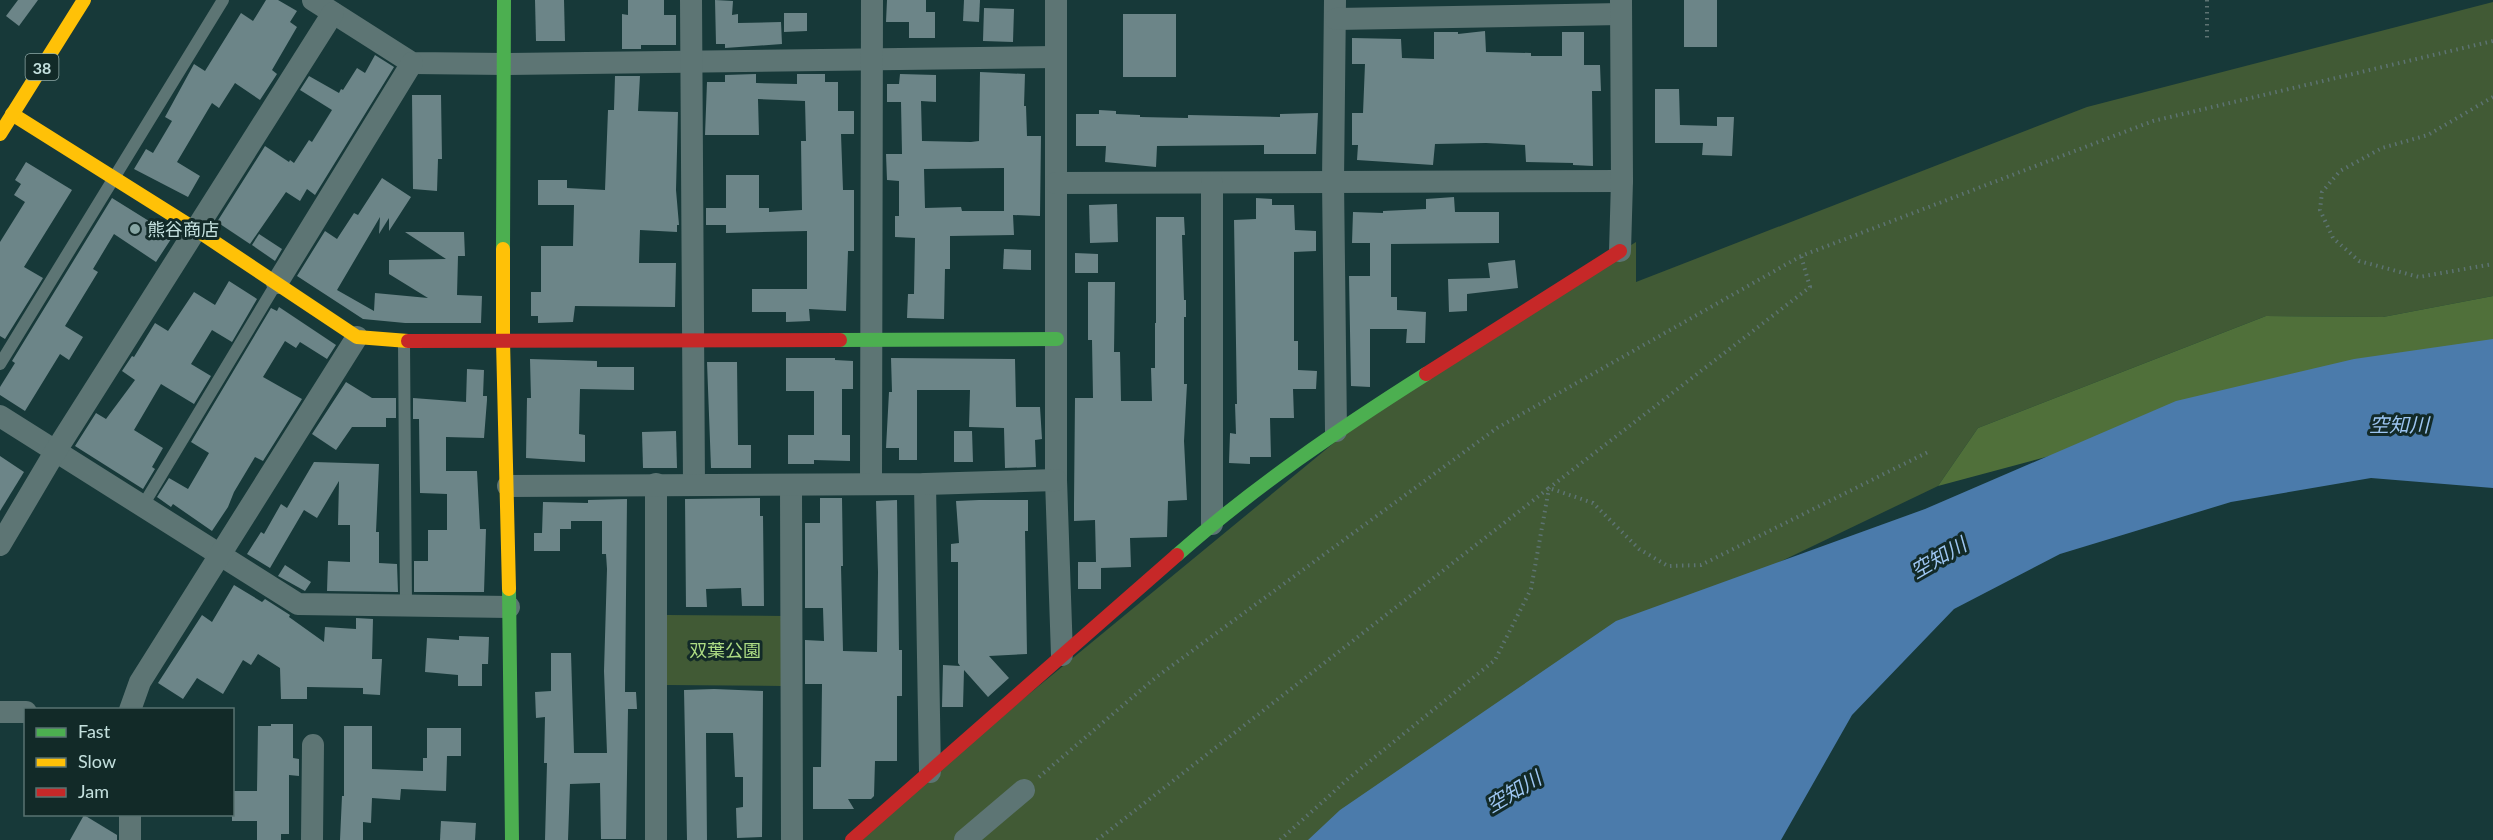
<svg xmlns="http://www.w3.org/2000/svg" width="2493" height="840" font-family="Lato,'Noto Sans JP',sans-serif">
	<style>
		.green { fill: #415a35 }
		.forest { fill: #50703a }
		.water { fill: #4b7bab }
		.building { fill: #6c8588; fill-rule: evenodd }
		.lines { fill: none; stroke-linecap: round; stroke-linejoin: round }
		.path { stroke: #5d7372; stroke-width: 4; stroke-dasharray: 1.5 4.5; stroke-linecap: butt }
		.lane { stroke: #5d7574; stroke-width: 12 }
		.street { stroke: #5d7574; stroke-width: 22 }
		.fast { stroke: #4caf50; stroke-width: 14 }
		.slow { stroke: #ffc107; stroke-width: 14 }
		.jam { stroke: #c62828; stroke-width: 14 }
		.poi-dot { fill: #87a6a4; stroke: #122a28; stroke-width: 2 }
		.labels { text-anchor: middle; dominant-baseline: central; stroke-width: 6; stroke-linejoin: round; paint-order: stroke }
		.shield { fill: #122a28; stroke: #8fa9a7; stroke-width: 1.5 }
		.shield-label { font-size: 16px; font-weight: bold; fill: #c4e0de }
		.poi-label { font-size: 18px; fill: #c4e0de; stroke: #122a28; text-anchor: start }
		.park-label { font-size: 18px; fill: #aedd84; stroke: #122a28 }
		.water-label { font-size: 20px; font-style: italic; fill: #9dc5f1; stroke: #122a28 }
	</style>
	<rect width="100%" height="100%" fill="#173939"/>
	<g class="green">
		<polygon points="2493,2 2493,296 2383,317 2266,316 1978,428 1938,486 1694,603 1330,840 852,840 1392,395 1636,242 1636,282 2087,107"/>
		<polygon points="667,615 783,616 782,686 666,685"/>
	</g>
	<polygon class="forest" points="2493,296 2493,358 2365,371 1938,486 1978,428 2266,316 2383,317"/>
	<polygon class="water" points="2493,339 2493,488 2371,478 2231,502 2060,554 1954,609 1852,715 1781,840 1308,840 1340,810 1616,621 1925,509 2176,401 2354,359"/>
	<g class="building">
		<polygon points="18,0 38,0 19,26 6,16"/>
		<polygon points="266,0 278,0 297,11 290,22 297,27 272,70 277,74 260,100 235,83 219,108 212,103 177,162 200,176 188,197 134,169 146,149 153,153 172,121 165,117 194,64 205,71 241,13 253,21"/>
		<polygon points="535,0 564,0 565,41 536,41"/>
		<polygon points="628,0 664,0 664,15 676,15 676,45 641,45 641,49 622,49 622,14 628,15"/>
		<polygon points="715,0 733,1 732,15 738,14 738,23 781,22 782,44 725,48 725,44 716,44"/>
		<polygon points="887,0 926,0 926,12 935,12 935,38 909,38 909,22 886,22"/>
		<polygon points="964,0 980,0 979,22 963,21"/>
		<rect x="1684" y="0" width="33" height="47"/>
		<polygon points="984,8 1014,9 1013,42 983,41"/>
		<polygon points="784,13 807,13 807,31 784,32"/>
		<rect x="1123" y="14" width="53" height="63"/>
		<polygon points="1485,31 1486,52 1531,53 1531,56 1562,56 1562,32 1584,32 1584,65 1600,65 1601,91 1592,91 1593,166 1573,165 1573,163 1526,162 1525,145 1486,143 1435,144 1433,165 1357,160 1358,145 1352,145 1352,113 1363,113 1365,64 1352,64 1352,38 1401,39 1402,58 1434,59 1434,32 1458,32 1458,34"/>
		<polygon points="375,55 394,67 315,195 307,189 300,201 286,192 250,244 217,222 265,146 289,162 290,160 294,163 309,140 312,142 332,110 300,90 309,76 339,93 341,89 343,90 357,68 365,73"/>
		<path d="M980,72L1025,74L1024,106H1026L1027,136H1041L1040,216L1013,215L1014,235L950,236V269H945L944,319L907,318L908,294H914L915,238L895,237V216H899V181L887,180L886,154H902L901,102H887V84H899L900,74L936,75V102L921,101L922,141L971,142L979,141ZM1004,168V211H962L961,207L925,208L924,169Z"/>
		<polygon points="756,74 756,83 797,84 797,74 825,74 825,82 838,82 838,111 854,111 854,134 841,134 843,190 854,190 854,251 848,251 846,311 809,309 810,321 786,322 786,312 752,312 752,289 807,289 807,231 726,233 726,225 706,225 706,208 726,208 726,175 759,175 759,208 769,208 769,212 802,210 801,141 806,141 805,101 758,99 759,135 705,135 707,82 725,82 725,75"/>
		<polygon points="615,76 640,76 638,111 678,112 676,190 679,225 677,225 677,232 640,230 639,263 676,263 675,307 575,306 573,322 538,323 538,316 531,316 531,292 541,292 541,246 573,246 574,205 538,205 538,180 567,180 567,188 605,190 608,110 614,110"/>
		<polygon points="1655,89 1679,89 1680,125 1717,126 1717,117 1734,117 1732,156 1702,155 1703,143 1655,143"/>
		<polygon points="412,95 441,95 442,159 438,159 437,191 413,189"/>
		<polygon points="1099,110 1116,111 1116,114 1140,115 1140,117 1188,118 1188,115 1280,117 1280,114 1318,113 1316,154 1264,154 1264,145 1157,146 1156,167 1105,162 1106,146 1076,146 1076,114 1099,114"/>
		<polygon points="26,162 72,190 24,267 43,278 5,339 0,336 0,242 25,202 14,195 21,184 15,180"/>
		<polygon points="382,178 411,197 389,231 389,218 379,234 380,217 337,290 374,311 375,293 428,298 389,274 389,260 446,259 405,232 464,232 465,256 458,256 457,295 482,296 481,323 405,323 363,319 297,276 325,231 337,239 354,213 358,215"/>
		<polygon points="1454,197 1455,212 1499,212 1499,243 1391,244 1391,297 1397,297 1397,310 1426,312 1425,343 1406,343 1407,329 1370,329 1370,387 1351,386 1349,276 1370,276 1370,243 1352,243 1353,212 1383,213 1383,211 1426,209 1426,199"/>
		<polygon points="112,198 173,236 156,262 114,234 93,269 98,272 65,326 83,337 69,360 60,354 25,411 0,395 0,387 15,363 12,361 20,348"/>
		<polygon points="1256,198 1272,199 1272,205 1294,205 1295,230 1316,231 1316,251 1294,252 1294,341 1298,341 1298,370 1317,371 1316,389 1293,389 1294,418 1270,418 1271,457 1250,457 1250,464 1229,463 1230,433 1236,434 1235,404 1237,404 1234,220 1256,219"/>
		<polygon points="1117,204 1118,242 1090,243 1089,205"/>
		<polygon points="1156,217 1184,217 1185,235 1182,235 1184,300 1186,300 1186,317 1184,317 1184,384 1187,384 1184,441 1187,500 1168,501 1167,537 1130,538 1131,567 1101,568 1101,589 1078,589 1078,562 1096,562 1095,520 1074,521 1074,503 1075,398 1093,398 1092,340 1088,340 1088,282 1115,282 1114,352 1120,352 1121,401 1152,401 1151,368 1155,368 1155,323 1156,323"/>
		<polygon points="259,234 282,249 275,261 252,245"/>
		<polygon points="1004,249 1031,250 1031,270 1003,269"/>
		<polygon points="1075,253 1098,254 1098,273 1075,273"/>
		<polygon points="1515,260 1518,288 1467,294 1467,311 1449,312 1448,279 1490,278 1488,263"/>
		<polygon points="229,281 257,299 232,342 212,330 191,364 211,376 194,404 161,384 134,430 163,448 152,467 155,469 143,489 75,446 96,413 106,419 135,380 122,371 132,356 134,357 155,323 168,331 194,292 215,305"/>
		<polygon points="279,307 336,345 327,359 300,342 296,348 285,341 263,377 302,399 263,461 255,457 234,492 228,507 212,531 173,504 171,507 157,497 169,478 188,489 209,453 191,442 271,308 277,311"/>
		<polygon points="786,358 835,358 835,360 853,361 853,389 842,389 842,435 850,435 850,461 814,460 814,464 788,464 788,435 814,435 814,391 786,391"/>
		<polygon points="891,358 1015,359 1016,407 1040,407 1042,439 1035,440 1036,467 1005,468 1004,428 969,427 970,390 917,390 917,460 899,460 899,448 886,448 889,392 892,392"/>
		<polygon points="530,359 597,361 597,367 634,367 634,390 580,389 579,434 585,435 585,462 526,458 527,398 531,398"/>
		<polygon points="707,362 737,362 738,445 751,445 751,468 711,468"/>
		<polygon points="467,369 484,370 483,396 487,396 487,400 484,438 446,437 446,471 477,471 480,529 486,529 484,592 414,592 414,561 428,561 428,530 447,530 447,494 420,493 419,419 413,419 413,398 466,402"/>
		<polygon points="346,382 372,398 396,398 396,418 386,418 386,427 352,427 336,450 312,434"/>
		<polygon points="676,431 677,468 643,468 642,432"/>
		<polygon points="954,431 972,431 973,462 954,462"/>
		<polygon points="0,456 24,472 0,511"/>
		<polygon points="314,462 379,464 376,532 379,532 379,563 397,564 398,592 327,591 328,561 350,562 350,525 338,525 339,481 317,518 304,510 270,568 247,554 261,532 264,534 281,504 287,508"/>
		<polygon points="760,498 760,516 763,516 764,606 742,606 741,588 706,589 707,607 686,607 685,499"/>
		<polygon points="820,498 842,498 843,566 841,566 843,651 877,652 878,572 876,501 897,500 899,650 902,650 902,696 897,696 897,761 875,761 874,796 871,799 848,799 854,809 813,809 813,767 821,767 822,684 805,684 805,640 824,641 823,608 805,608 805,523 820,523"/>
		<polygon points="627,499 625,692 636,692 637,709 628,709 626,839 601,839 600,783 570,784 568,840 545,840 547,763 544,763 545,717 536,718 535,692 551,691 551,653 571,653 574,753 607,753 604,671 607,569 606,554 602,554 602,521 571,521 571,529 560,529 560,551 534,551 534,533 542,533 543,502 588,503 588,500"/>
		<polygon points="979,500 1028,500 1028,531 1025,531 1027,654 989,656 1009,678 988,697 964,670 963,707 942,707 943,665 960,666 958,663 958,562 951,562 951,544 959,543 956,501"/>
		<polygon points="285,565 311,582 305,591 278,576"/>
		<polygon points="234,585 262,602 265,599 290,615 289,617 324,642 325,627 356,629 356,618 373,619 372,659 382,659 380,695 363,694 363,688 307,687 307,699 281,699 280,668 258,654 251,665 243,660 223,694 197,678 183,699 158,683 202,615 212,622"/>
		<polygon points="459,636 489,637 488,664 482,664 482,686 458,686 458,675 425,672 427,638 459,640"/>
		<polygon points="714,689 763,691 762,837 737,838 736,808 743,807 743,777 735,777 733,733 706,733 707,840 687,840 684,690"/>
		<polygon points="271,724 293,724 293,758 299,759 299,776 289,775 289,834 281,834 281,840 257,840 257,821 232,821 232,791 257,791 258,726 271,726"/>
		<polygon points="344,726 372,726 372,769 423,771 423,758 427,758 427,728 461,728 461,756 447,756 446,791 401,789 400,800 372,798 371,823 363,822 363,840 340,840 342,796 344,796"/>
		<polygon points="84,815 117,835 117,840 70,840"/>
		<polygon points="441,821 476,823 475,840 440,840"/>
	</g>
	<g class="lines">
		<g class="path">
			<polyline points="2207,0 2207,42"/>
			<polyline points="2493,97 2428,135 2382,148 2340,171 2322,192 2320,210 2333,238 2359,261 2419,277 2493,264"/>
			<polyline points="1039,777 1155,678 1497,428 1801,256 2153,121 2493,41"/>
			<polyline points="1097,840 1549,488 1593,503 1639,549 1668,566 1701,565 1930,451"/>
			<polyline points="1280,840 1349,778 1495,660 1531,589 1549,488 1810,287 1801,256"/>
		</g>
		<g class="lane">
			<polyline points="404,343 406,605"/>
			<polyline points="0,364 223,0"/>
			<polyline points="142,507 276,284"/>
		</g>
		<g class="street">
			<polyline points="313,0 412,63 505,64 1056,57"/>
			<polyline points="691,0 694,485"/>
			<polyline points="1056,0 1056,480 1062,655"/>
			<polyline points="1335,0 1333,181 1336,431"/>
			<polyline points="1336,19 1621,14"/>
			<polyline points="1056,183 1622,181"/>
			<polyline points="1212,183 1212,524"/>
			<polyline points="1620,251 1622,181 1621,1"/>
			<polyline points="277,283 412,63"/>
			<polyline points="0,416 298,604 509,607"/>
			<polyline points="871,483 872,0"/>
			<polyline points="656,484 656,840"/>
			<polyline points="925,484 930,772"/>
			<polyline points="791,485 792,840"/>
			<polyline points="508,486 925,484 1056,480"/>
			<polyline points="0,545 55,452 333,13"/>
			<polyline points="130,710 140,682 357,337"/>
			<polyline points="0,712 26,712"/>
			<polyline points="130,814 130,840"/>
			<polyline points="312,840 313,745"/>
			<polyline points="965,840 1024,790"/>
		</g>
		<g class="fast">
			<polyline points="503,249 504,0"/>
			<polyline points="840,340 1057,339"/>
			<path d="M1177,555C1254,487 1339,429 1426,374"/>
			<polyline points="509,589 512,840"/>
		</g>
		<g class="slow">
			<polyline points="12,114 195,229 357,337 408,341"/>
			<polyline points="0,134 84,0"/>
			<polyline points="503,249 503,341 509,589"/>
		</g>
		<g class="jam">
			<polyline points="408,341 840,340"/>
			<polyline points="1426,374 1620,251"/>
			<polyline points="852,840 1177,555"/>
		</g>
	</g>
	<circle class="poi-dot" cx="135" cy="229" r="6"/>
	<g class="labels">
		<rect class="shield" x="25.5" y="54" width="33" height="26" rx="4.5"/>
		<g class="shield-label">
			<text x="42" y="67">38</text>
		</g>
		<g class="poi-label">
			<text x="147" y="229">熊谷商店</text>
		</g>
		<g class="park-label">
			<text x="725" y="650">双葉公園</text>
		</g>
		<g class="water-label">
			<text x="2399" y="424">空知川</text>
			<text transform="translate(1938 557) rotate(-30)">空知川</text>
			<text transform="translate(1513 791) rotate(-31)">空知川</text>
		</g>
	</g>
	<rect x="24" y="708" width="210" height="108" fill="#122a28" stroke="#597371" stroke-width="1.5"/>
	<rect x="36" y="728" width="30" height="9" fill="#4caf50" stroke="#597371" stroke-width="1.5"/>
	<text x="78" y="738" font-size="18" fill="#c4e0de">Fast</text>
	<rect x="36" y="758" width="30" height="9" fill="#ffc107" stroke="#597371" stroke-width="1.5"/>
	<text x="78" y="768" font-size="18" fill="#c4e0de">Slow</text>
	<rect x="36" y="788" width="30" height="9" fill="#c62828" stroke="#597371" stroke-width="1.5"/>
	<text x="78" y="798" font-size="18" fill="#c4e0de">Jam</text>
</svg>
